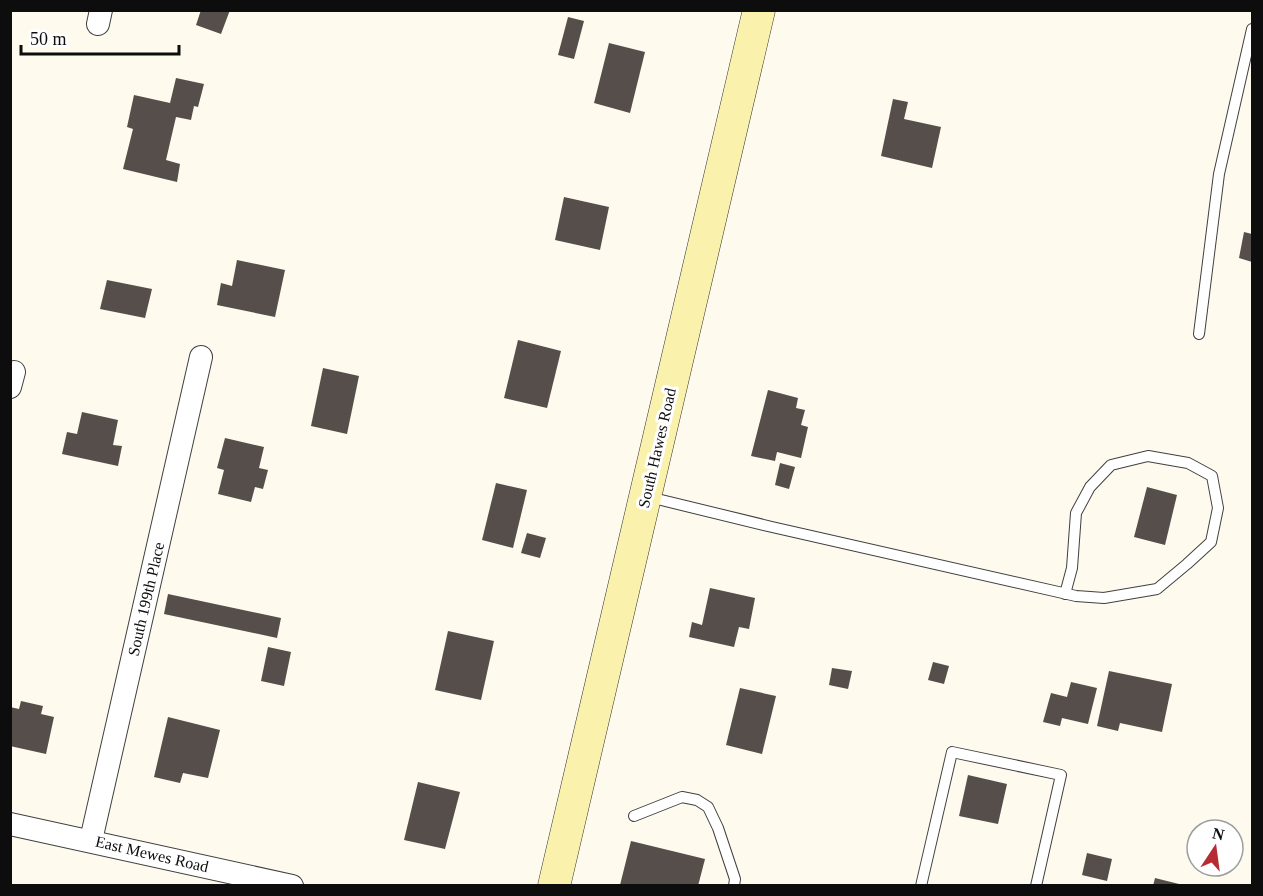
<svg xmlns="http://www.w3.org/2000/svg" width="1263" height="896" font-family="Georgia,serif">
	<style>
		.building { fill: #554e4a }
		.lines { fill: none; stroke-linecap: round; stroke-linejoin: round }
		.lane-casing { stroke: #404040; stroke-width: 12 }
		.street-casing { stroke: #404040; stroke-width: 24 }
		.secondary-casing { stroke: #2f2f2f; stroke-width: 33 }
		.lane { stroke: #fff; stroke-width: 10 }
		.street { stroke: #fff; stroke-width: 22 }
		.secondary { stroke: #faf2ac; stroke-width: 32 }
		.labels { text-anchor: middle; dominant-baseline: central; stroke-width: 6; stroke-linejoin: round; paint-order: stroke }
		.street-label { font-size: 16px; fill: #0d0d0d; stroke: #fff }
	</style>
	<rect width="100%" height="100%" fill="#fefbee"/>
	<g class="building">
		<polygon points="201,10 230,10 221,34 196,25"/>
		<polygon points="568,17 584,21 574,59 558,55"/>
		<polygon points="609,43 645,52 630,113 594,103"/>
		<polygon points="176,78 204,84 198,107 194,106 191,120 176,117 166,160 180,164 177,182 123,169 133,129 127,127 134,95 170,103"/>
		<polygon points="893,99 908,102 904,119 941,127 932,168 881,156"/>
		<polygon points="564,197 609,207 600,250 555,240"/>
		<polygon points="1244,232 1252,234 1252,262 1239,258"/>
		<polygon points="237,260 285,270 275,317 217,305 221,283 232,286"/>
		<polygon points="107,280 152,289 145,318 100,309"/>
		<polygon points="518,340 561,351 547,408 504,398"/>
		<polygon points="323,368 359,376 347,434 311,426"/>
		<polygon points="768,390 798,398 796,408 805,410 801,425 808,427 801,458 777,452 775,461 751,456"/>
		<polygon points="82,412 118,420 113,445 122,446 118,466 62,454 67,432 77,434"/>
		<polygon points="225,438 264,447 259,468 268,470 263,489 255,487 251,502 218,494 224,470 217,468"/>
		<polygon points="780,463 795,467 789,489 775,485"/>
		<polygon points="496,483 527,490 513,548 482,540"/>
		<polygon points="1147,487 1177,495 1165,545 1134,537"/>
		<polygon points="527,533 546,538 540,558 521,553"/>
		<polygon points="710,588 755,598 749,629 739,627 734,647 689,637 692,622 702,625"/>
		<polygon points="168,594 281,618 277,638 164,614"/>
		<polygon points="448,631 494,641 481,700 435,690"/>
		<polygon points="268,647 291,652 284,686 261,681"/>
		<polygon points="933,662 949,666 944,684 928,680"/>
		<polygon points="832,668 852,671 848,689 829,685"/>
		<polygon points="1109,671 1172,684 1162,732 1120,723 1118,731 1097,726"/>
		<polygon points="1071,682 1097,688 1088,724 1062,718 1060,726 1043,722 1051,693 1067,697"/>
		<polygon points="740,688 776,696 762,754 726,745"/>
		<polygon points="21,701 43,706 41,714 54,717 46,754 10,746 10,707 19,709"/>
		<polygon points="168,717 220,730 208,778 183,773 180,783 154,777"/>
		<polygon points="968,775 1007,784 998,824 959,816"/>
		<polygon points="418,782 460,792 445,849 404,840"/>
		<polygon points="631,841 705,859 698,886 620,885"/>
		<polygon points="1087,853 1112,859 1107,881 1082,875"/>
		<polygon points="1155,878 1183,885 1183,886 1153,886"/>
	</g>
	<g class="lines">
		<defs>
			<g id="lane">
				<polyline points="1199,334 1219,174 1252,29"/>
				<polyline points="649,497 772,527 1076,596 1104,598 1157,589 1187,564 1211,542 1218,508 1212,476 1188,463 1148,456 1111,465 1090,487 1076,513 1072,568 1065,594"/>
				<polyline points="634,816 682,797 697,800 708,807 718,828 735,879 734,886"/>
				<polyline points="921,886 952,752 1061,775 1036,886"/>
			</g>
			<g id="street">
				<polyline points="98,24 101,10"/>
				<polyline points="10,387 14,372"/>
				<polyline points="10,824 292,886"/>
				<polyline points="91,840 201,357"/>
			</g>
			<polyline id="secondary" points="554,886 759,10"/>
		</defs>
		<use href="#lane" class="lane-casing"/>
		<use href="#street" class="street-casing"/>
		<use href="#secondary" class="secondary-casing"/>
		<use href="#lane" class="lane"/>
		<use href="#street" class="street"/>
		<use href="#secondary" class="secondary"/>
	</g>
	<g class="labels">
		<g class="street-label">
			<text transform="translate(657 448) rotate(-77)">South Hawes Road</text>
			<text transform="translate(146 599) rotate(-77)">South 199th Place</text>
			<text transform="translate(152 854) rotate(13)">East Mewes Road</text>
		</g>
	</g>
	<rect width="1263" height="896" fill="none" stroke="#0d0d0d" stroke-width="24"/>
	<g transform="translate(1215 848) rotate(13)"><circle r="28" fill="#ffffff" stroke="#9e9e9e" stroke-width="1.5"/>
	<path d="M0-4.5L10 22L0 15L-10 22Z" fill="#b52d32"/>
	<text y="-9" font-size="16" font-weight="bold" text-anchor="middle" fill="#0d0d0d">N</text>
	</g>
	<path d="M21 45v9h158v-9" fill="none" stroke="#0d0d0d" stroke-width="3"/>
	<text x="30" y="45" font-size="18" fill="#0d0d0d" stroke="#ffffff" stroke-width="4.5" paint-order="stroke">50 m</text>
</svg>
